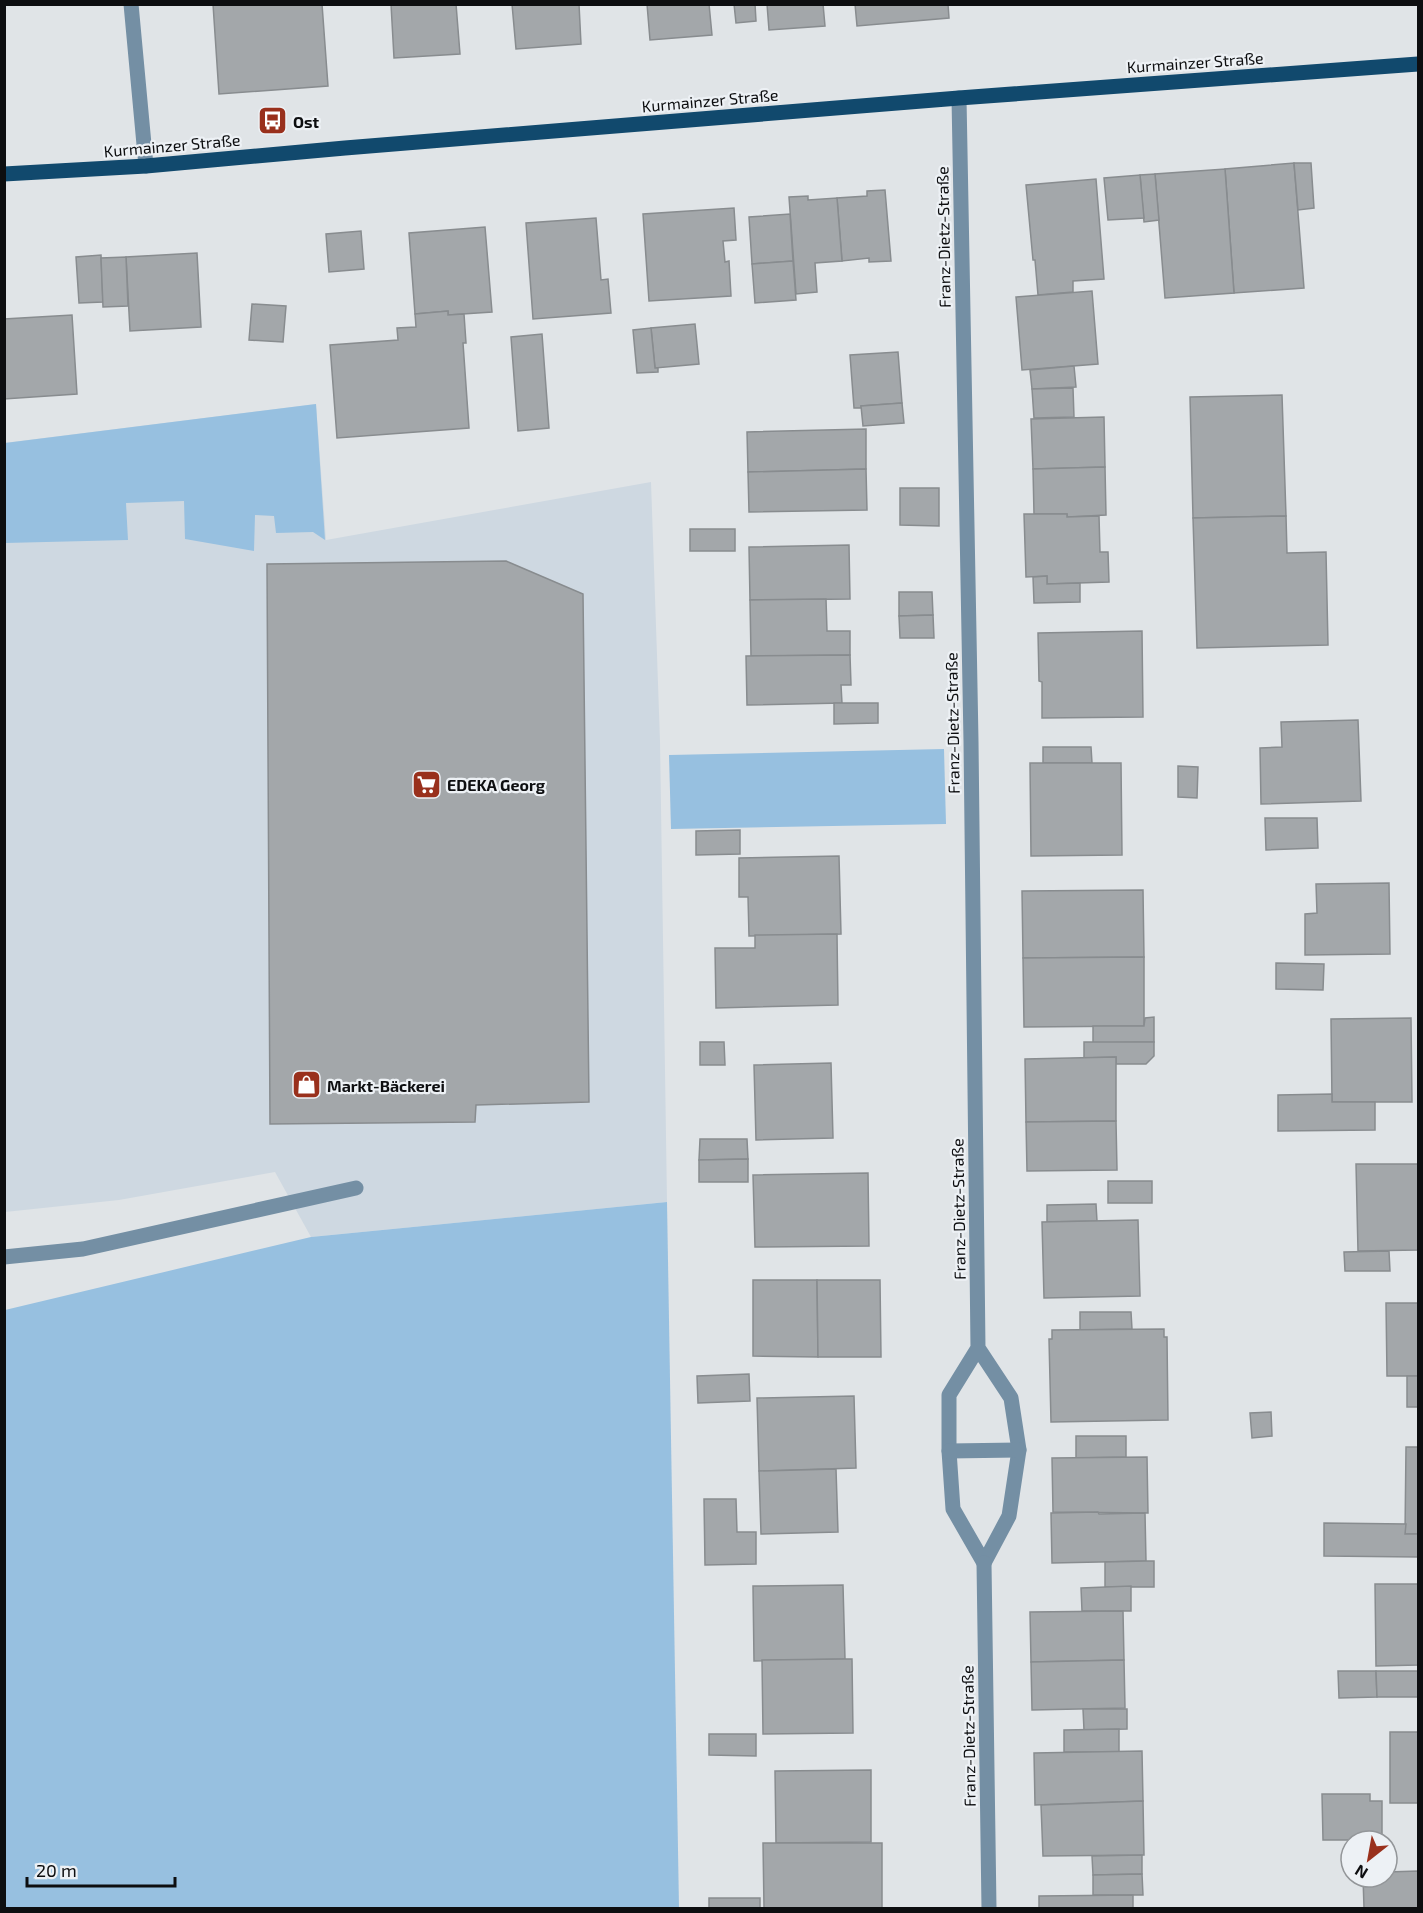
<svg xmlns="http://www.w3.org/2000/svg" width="1423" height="1913" font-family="'Exo 2',sans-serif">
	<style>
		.built { fill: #ced8e1 }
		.green { fill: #97c0e0 }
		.building { fill: #a3a7aa; stroke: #888c8f; stroke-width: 1.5 }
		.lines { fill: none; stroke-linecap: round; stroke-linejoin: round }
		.minor { stroke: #748fa4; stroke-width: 15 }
		.major { stroke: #11496d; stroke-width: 15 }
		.labels { text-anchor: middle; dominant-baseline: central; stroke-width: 4.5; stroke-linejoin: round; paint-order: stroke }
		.street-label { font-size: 16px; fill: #0d0e10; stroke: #edf1f5 }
		.poi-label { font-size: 16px; font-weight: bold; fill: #0d0e10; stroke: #edf1f5; text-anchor: start }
	</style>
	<rect width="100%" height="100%" fill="#e0e4e7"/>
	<polygon class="built" points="316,404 326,540 651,482 660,741 667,1202 311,1237 275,1172 119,1200 5,1212 4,443"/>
	<g class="green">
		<polygon points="316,404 325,540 313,532 276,533 274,516 255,515 254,551 185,539 184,501 126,503 128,540 5,543 5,443"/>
		<polygon points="944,749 946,824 671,829 669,755"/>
		<polygon points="667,1202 679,1908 5,1908 5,1310 311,1237"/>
	</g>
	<g class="building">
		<polygon points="213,4 322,4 328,86 219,94"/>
		<polygon points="391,4 456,4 460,54 394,58"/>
		<polygon points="512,4 579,4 581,44 516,49"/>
		<polygon points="647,4 709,4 712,35 650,40"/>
		<polygon points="734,4 755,4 756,21 736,23"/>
		<polygon points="767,4 823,4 825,26 769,30"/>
		<polygon points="855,4 948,4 949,18 857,26"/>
		<polygon points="1294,163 1304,288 1234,293 1225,169"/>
		<polygon points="1294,163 1311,163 1314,208 1298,210"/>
		<polygon points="1225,169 1234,293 1165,298 1155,174"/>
		<polygon points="1155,174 1159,220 1144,222 1140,175"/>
		<polygon points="1140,175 1144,218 1108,220 1104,178"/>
		<polygon points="1096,179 1104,279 1073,281 1073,292 1038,295 1035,260 1033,260 1026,185"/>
		<polygon points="885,190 891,261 869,262 869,258 842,261 837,198 867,196 867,191"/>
		<polygon points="808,196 808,200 837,198 842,261 815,263 817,292 796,294 789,197"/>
		<polygon points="734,208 736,240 723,241 725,262 729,261 731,296 649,301 643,214"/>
		<polygon points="790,214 793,261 752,264 749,217"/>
		<polygon points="596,218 601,280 608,279 611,313 533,319 526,223"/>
		<polygon points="485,227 492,312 448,315 448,311 415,314 409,233"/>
		<polygon points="361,231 364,269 329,272 326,234"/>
		<polygon points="197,253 201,327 130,331 126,257"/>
		<polygon points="101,255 103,302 79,303 76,257"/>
		<polygon points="126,257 128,306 103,307 101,258"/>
		<polygon points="793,261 796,300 755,303 752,264"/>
		<polygon points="1092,291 1098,364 1022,370 1016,297"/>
		<polygon points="252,304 286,306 283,342 249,340"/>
		<polygon points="448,311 448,315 464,314 466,343 463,343 469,428 337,438 330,345 398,340 397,328 416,327 415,314"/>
		<polygon points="72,315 77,394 4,399 4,319"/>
		<polygon points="695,324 699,364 655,368 651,328"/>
		<polygon points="651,328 655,368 658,368 658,372 637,373 633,330"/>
		<polygon points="542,334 549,428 518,431 511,337"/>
		<polygon points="898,352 902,403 861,406 861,408 854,408 850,355"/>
		<polygon points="1074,366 1076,387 1032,389 1030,370"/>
		<polygon points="1073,388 1074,417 1034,418 1032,389"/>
		<polygon points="1282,395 1286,516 1193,518 1190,397"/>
		<polygon points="902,403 904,423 863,426 861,406"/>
		<polygon points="1104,417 1105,467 1033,469 1031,419"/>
		<polygon points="866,429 866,469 748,472 747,432"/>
		<polygon points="1105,467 1106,515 1067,517 1067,514 1034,514 1033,469"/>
		<polygon points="866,469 867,510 749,512 748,472"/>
		<polygon points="900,488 939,488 939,526 900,525"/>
		<polygon points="1024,514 1067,514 1067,517 1099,516 1100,552 1108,552 1109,582 1047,584 1047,576 1026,577"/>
		<polygon points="1286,516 1287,553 1326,552 1328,645 1197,648 1193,518"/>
		<rect x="690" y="529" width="45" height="22"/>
		<polygon points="849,545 850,599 750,600 749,547"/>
		<polygon points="506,561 583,594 589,1102 476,1105 475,1122 270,1124 267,564"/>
		<polygon points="1047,576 1047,584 1080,583 1080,602 1034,603 1033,577"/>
		<polygon points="899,592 932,592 933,615 899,616"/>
		<polygon points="826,599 827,631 850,631 850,655 751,656 750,600"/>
		<polygon points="933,615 934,638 900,638 899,616"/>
		<polygon points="1142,631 1143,717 1042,718 1042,682 1039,681 1038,633"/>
		<polygon points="850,655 851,685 841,685 842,703 747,705 746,656"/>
		<polygon points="834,703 878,703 878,723 834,724"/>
		<polygon points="1358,720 1361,801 1261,804 1260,748 1282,747 1281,722"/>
		<polygon points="1043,747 1091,747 1092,763 1043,763"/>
		<polygon points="1030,763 1121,763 1122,855 1031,856"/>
		<polygon points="1178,766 1198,767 1197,798 1178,797"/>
		<polygon points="1265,818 1317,818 1318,848 1266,850"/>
		<polygon points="740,830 740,854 696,855 696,831"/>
		<polygon points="839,856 841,934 749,936 748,897 739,897 739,858"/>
		<polygon points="1389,883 1390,954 1305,955 1305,914 1317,913 1316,884"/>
		<polygon points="1143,890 1144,957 1023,958 1022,891"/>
		<polygon points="837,934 838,1005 716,1008 715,948 755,948 755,935"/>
		<polygon points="1144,957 1144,1026 1024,1027 1023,958"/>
		<polygon points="1276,963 1324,964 1323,990 1276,989"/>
		<polygon points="1154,1017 1154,1042 1093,1043 1093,1026 1144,1026 1145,1018"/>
		<polygon points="1411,1018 1412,1102 1332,1102 1331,1019"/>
		<polygon points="700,1042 724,1042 725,1065 700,1065"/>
		<polygon points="1084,1042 1154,1042 1154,1056 1146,1064 1116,1064 1116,1057 1084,1058"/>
		<polygon points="1116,1057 1116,1121 1026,1122 1025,1059"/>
		<polygon points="831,1063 833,1138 756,1140 754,1065"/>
		<polygon points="1332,1094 1332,1102 1375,1102 1375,1130 1278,1131 1278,1095"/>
		<polygon points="1116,1121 1117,1170 1027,1171 1026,1122"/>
		<polygon points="700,1139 747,1139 748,1159 699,1160"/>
		<polygon points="748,1159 748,1182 699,1182 699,1160"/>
		<polygon points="1356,1164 1418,1164 1418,1250 1358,1251"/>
		<polygon points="868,1173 869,1246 755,1247 753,1175"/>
		<rect x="1108" y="1181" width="44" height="22"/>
		<polygon points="1096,1204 1097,1221 1047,1222 1047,1205"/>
		<polygon points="1138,1220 1140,1296 1044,1298 1042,1222"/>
		<polygon points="1389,1251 1390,1271 1345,1271 1344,1252"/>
		<polygon points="753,1280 817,1280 818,1357 753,1356"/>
		<polygon points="817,1280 880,1280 881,1357 818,1357"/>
		<polygon points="1386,1303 1418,1303 1418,1376 1387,1376"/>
		<polygon points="1080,1312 1131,1312 1132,1329 1080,1330"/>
		<polygon points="1164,1329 1164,1337 1167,1337 1168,1420 1051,1422 1049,1339 1052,1339 1052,1330"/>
		<polygon points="749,1374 750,1401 698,1403 697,1376"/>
		<rect x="1407" y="1376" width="11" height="31"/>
		<polygon points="854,1396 856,1468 759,1471 757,1398"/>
		<polygon points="1271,1412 1272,1436 1252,1438 1250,1413"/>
		<polygon points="1076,1436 1126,1436 1126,1457 1076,1458"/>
		<polygon points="1406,1447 1418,1447 1418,1534 1405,1534"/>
		<polygon points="1147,1457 1148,1513 1053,1512 1052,1458"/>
		<polygon points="836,1469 838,1532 761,1534 759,1471"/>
		<polygon points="704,1499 736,1499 737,1532 756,1532 756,1564 705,1565"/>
		<polygon points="1098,1512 1099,1514 1145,1513 1146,1561 1052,1563 1051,1513"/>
		<polygon points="1324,1523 1406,1524 1405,1534 1418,1534 1418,1557 1324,1556"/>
		<polygon points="1146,1561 1154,1561 1154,1587 1105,1587 1105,1562"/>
		<polygon points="1375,1584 1418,1584 1418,1665 1376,1666"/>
		<polygon points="843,1585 845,1659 754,1661 753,1586"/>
		<polygon points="1131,1586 1131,1611 1082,1611 1081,1588"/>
		<polygon points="1123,1611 1124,1660 1031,1662 1030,1612"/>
		<polygon points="845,1659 852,1659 853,1733 763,1734 762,1660"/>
		<polygon points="1124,1660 1125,1708 1032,1710 1031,1662"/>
		<polygon points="1338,1671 1376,1671 1377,1697 1339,1698"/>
		<polygon points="1376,1671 1418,1671 1418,1697 1377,1697"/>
		<polygon points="1083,1709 1127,1709 1127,1729 1084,1730"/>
		<polygon points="1119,1729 1119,1752 1064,1752 1064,1730"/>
		<rect x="1390" y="1732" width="28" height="71"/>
		<polygon points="709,1734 756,1734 756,1756 709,1755"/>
		<polygon points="1142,1751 1143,1801 1035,1805 1034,1753"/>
		<polygon points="871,1770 871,1842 776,1843 775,1771"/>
		<polygon points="1322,1794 1370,1794 1370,1801 1382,1801 1382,1840 1323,1840"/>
		<polygon points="1143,1801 1144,1855 1043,1856 1041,1805"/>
		<polygon points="763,1843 882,1843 882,1908 764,1908"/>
		<polygon points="1142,1855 1142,1874 1093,1875 1092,1856"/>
		<polygon points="1418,1871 1418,1908 1364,1908 1363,1877 1387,1877 1387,1872"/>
		<polygon points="1142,1874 1143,1895 1093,1895 1093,1875"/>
		<polygon points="1133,1895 1133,1908 1039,1908 1039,1896"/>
		<rect x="709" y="1898" width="51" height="10"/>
	</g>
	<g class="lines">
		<g class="minor">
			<polyline points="131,4 146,166"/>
			<polyline points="959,98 971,741 978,1348 949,1395 949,1451 953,1509 984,1563 1009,1516 1019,1450 1011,1398 978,1348"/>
			<polyline points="4,1257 83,1249 356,1188"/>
			<polyline points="949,1451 1019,1450"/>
			<polyline points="984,1563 989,1908"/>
		</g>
		<polyline class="major" points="4,174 146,166 345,148 959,98 1418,64"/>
	</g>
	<defs>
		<symbol id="bus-square" viewBox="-11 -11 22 22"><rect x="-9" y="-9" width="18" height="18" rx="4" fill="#99301c" stroke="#edf1f5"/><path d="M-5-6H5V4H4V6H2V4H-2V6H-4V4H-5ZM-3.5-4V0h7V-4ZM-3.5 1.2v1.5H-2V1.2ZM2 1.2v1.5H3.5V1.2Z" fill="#fff"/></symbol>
		<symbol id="supermarket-square" viewBox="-11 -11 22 22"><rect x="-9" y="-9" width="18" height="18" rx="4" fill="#99301c" stroke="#edf1f5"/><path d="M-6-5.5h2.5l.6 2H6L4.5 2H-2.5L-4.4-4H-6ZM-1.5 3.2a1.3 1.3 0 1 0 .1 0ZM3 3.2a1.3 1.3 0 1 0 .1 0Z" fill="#fff"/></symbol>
		<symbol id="shop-square" viewBox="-11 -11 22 22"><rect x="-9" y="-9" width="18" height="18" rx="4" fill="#99301c" stroke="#edf1f5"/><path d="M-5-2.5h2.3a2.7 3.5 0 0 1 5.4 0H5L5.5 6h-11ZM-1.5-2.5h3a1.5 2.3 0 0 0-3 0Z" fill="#fff"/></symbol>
	</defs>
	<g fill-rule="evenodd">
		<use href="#bus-square" x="256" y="104" width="33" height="33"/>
		<use href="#supermarket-square" x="410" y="768" width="33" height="33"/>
		<use href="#shop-square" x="290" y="1068" width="33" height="33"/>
	</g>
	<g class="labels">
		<g class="street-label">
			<text transform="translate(1195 62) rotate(-4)">Kurmainzer Straße</text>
			<text transform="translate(710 100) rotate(-5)">Kurmainzer Straße</text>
			<text transform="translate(172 145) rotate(-5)">Kurmainzer Straße</text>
			<text transform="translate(943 237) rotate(-91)">Franz-Dietz-Straße</text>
			<text transform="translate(952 723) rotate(-91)">Franz-Dietz-Straße</text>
			<text transform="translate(958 1209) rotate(-91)">Franz-Dietz-Straße</text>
			<text transform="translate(968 1736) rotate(-91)">Franz-Dietz-Straße</text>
		</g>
		<g class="poi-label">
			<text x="293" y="121">Ost</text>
			<text x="447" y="784">EDEKA Georg</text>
			<text x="327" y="1085">Markt-Bäckerei</text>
		</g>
	</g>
	<rect width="1423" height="1913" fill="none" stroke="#0d0e10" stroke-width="12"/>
	<g transform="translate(1369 1859) rotate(211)"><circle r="28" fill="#edf1f5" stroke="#939699" stroke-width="1.5"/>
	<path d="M0-4.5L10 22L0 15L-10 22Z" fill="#99301c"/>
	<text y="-9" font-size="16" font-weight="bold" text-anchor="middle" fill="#0d0e10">N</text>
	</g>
	<path d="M27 1877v9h148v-9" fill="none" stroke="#0d0e10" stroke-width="3"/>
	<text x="36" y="1877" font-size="18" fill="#0d0e10" stroke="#edf1f5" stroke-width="4.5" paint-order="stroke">20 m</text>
</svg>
